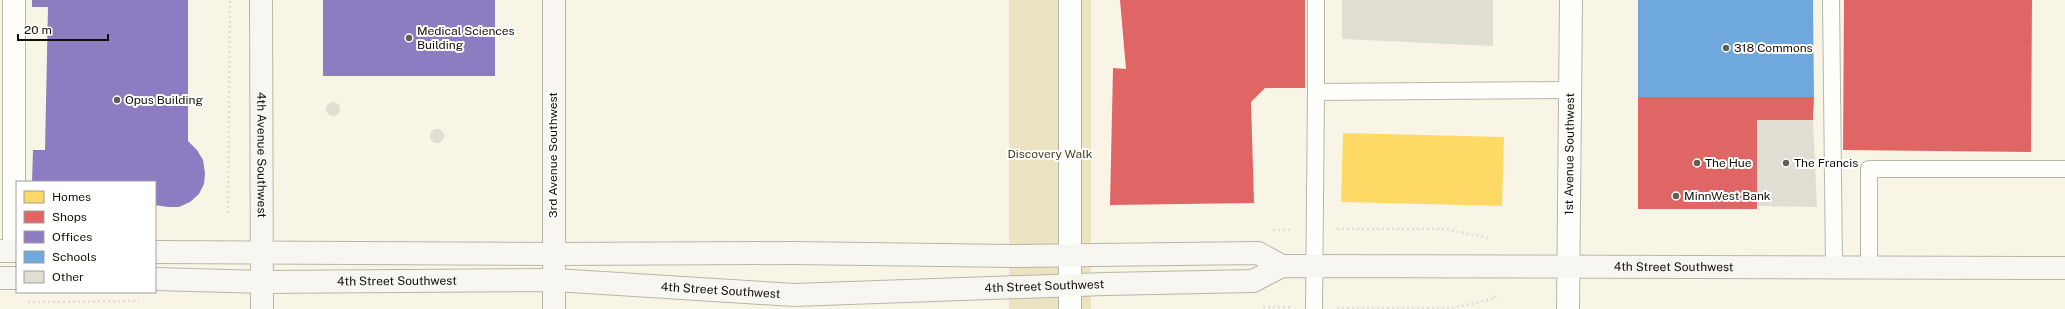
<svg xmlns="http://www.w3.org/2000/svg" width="2065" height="309" font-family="'Public Sans',sans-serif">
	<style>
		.green { fill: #ebe3c2 }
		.homes { fill: #ffd966 }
		.shops { fill: #e06666 }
		.offices { fill: #8e7cc3 }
		.schools { fill: #6fa8dc }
		.building { fill: #e0ddd2 }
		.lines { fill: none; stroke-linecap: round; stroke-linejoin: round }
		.lane-casing { stroke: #b8b6ab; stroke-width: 18 }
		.street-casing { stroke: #b8b6ab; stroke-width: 24 }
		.secondary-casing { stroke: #b8b6ab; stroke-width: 24 }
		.path { stroke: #deded9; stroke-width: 2.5; stroke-dasharray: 2 3; stroke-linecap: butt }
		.lane { stroke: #fefefb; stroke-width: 16 }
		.street { stroke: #fefefb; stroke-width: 22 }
		.secondary { stroke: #f8f6f0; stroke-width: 22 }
		.poi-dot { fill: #626055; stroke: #fff; stroke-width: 1.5 }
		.labels { text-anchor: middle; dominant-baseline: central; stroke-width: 4; stroke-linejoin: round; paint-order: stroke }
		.poi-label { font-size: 12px; fill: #110f07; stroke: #fff; text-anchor: start }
		.park-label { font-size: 12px; fill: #443c1a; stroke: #fff }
		.street-label { font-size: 12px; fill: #110f07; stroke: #fff }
	</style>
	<rect width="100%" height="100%" fill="#f8f5e7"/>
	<rect class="green" x="1009" y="0" width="82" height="309"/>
	<polygon class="homes" points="1343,133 1504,137 1502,206 1341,202"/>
	<g class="shops">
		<polygon points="1120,0 1305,0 1305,88 1265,88 1251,102 1254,203 1110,205 1113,68 1126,69"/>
		<polygon points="1844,0 2032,0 2031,152 1843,150"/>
		<polygon points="1638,97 1814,97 1813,120 1757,120 1757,209 1638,209"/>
	</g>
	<g class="offices">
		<polygon points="32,0 188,0 188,141 197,150 203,160 205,173 204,184 199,194 190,202 179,207 168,207 155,205 155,182 32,182 33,150 45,150 48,7 32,7"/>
		<rect x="323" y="0" width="172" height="76"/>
	</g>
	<polygon class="schools" points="1638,0 1813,0 1814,97 1638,97"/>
	<g class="building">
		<polygon points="1342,0 1493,0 1493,46 1342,39"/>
		<circle cx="333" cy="109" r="7"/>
		<polygon points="1757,120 1813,120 1817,207 1757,206"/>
		<circle cx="437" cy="136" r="7"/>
	</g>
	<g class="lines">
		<defs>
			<g id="lane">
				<polyline points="1831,0 1834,267"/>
				<polyline points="1316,92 1316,0"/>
				<polyline points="1869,267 1869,169 2065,169"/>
				<polyline points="1314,309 1316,92 1570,90"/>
			</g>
			<g id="street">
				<polyline points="1070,0 1070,309"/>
				<polyline points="14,251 14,0"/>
				<path id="s1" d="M1568,309L1571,0"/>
			</g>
			<g id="secondary">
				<path id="s2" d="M261,0L262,309"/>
				<polyline points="0,251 17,251"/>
				<polyline points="155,252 553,254 793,253 1014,256 1258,253 1282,266"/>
				<polyline points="0,278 17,278"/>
				<path id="s3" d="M155,279L262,282L555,280L794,295L1105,284L1253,281L1282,266L2065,268"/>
				<polyline points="554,309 554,0"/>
			</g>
		</defs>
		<use href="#lane" class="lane-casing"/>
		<use href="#street" class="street-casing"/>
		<use href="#secondary" class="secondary-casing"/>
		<g class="path">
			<polyline points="228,213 230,0"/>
			<polyline points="1337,229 1444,229 1489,238"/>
			<polyline points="1273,230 1292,230"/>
			<polyline points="28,302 139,301"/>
			<polyline points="1263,307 1290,307"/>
			<polyline points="1337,308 1454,308 1495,298 1496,293"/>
		</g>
		<use href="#lane" class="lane"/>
		<use href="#street" class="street"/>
		<use href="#secondary" class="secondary"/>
	</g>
	<g class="poi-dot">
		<circle cx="409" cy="38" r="4"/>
		<circle cx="1726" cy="48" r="4"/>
		<circle cx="117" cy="100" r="4"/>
		<circle cx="1697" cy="163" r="4"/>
		<circle cx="1786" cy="163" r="4"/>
		<circle cx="1676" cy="196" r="4"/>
	</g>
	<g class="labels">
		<g class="poi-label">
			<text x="417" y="31">Medical Sciences<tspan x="417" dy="14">Building</tspan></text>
			<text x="1734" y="48">318 Commons</text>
			<text x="125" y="100">Opus Building</text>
			<text x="1705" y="163">The Hue</text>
			<text x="1794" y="163">The Francis</text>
			<text x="1684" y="196">MinnWest Bank</text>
		</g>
		<g class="park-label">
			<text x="1050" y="154">Discovery Walk</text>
		</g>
		<g class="street-label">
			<text stroke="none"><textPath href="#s1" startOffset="155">1st Avenue Southwest</textPath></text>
			<text stroke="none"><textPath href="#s2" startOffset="155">4th Avenue Southwest</textPath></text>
			<text transform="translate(553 155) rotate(-90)">3rd Avenue Southwest</text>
			<text stroke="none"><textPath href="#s3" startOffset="1523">4th Street Southwest</textPath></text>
			<text stroke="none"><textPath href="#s3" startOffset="242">4th Street Southwest</textPath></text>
			<text stroke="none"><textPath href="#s3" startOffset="890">4th Street Southwest</textPath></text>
			<text stroke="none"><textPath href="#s3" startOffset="566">4th Street Southwest</textPath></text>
		</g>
	</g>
	<rect x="16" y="181" width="140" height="112" fill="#ffffff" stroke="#a09f9c"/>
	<rect x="24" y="191" width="20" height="12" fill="#ffd966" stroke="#a09f9c"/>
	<text x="52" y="201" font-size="12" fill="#110f07">Homes</text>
	<rect x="24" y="211" width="20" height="12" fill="#e06666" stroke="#a09f9c"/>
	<text x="52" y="221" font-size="12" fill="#110f07">Shops</text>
	<rect x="24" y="231" width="20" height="12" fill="#8e7cc3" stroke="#a09f9c"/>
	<text x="52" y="241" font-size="12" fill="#110f07">Offices</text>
	<rect x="24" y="251" width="20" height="12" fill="#6fa8dc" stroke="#a09f9c"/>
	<text x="52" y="261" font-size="12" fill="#110f07">Schools</text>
	<rect x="24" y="271" width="20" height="12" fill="#e0ddd2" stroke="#a09f9c"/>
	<text x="52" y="281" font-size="12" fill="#110f07">Other</text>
	<path d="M18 34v6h90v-6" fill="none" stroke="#110f07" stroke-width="2"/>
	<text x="24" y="34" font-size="12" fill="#110f07" stroke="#ffffff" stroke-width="3" paint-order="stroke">20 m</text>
</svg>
